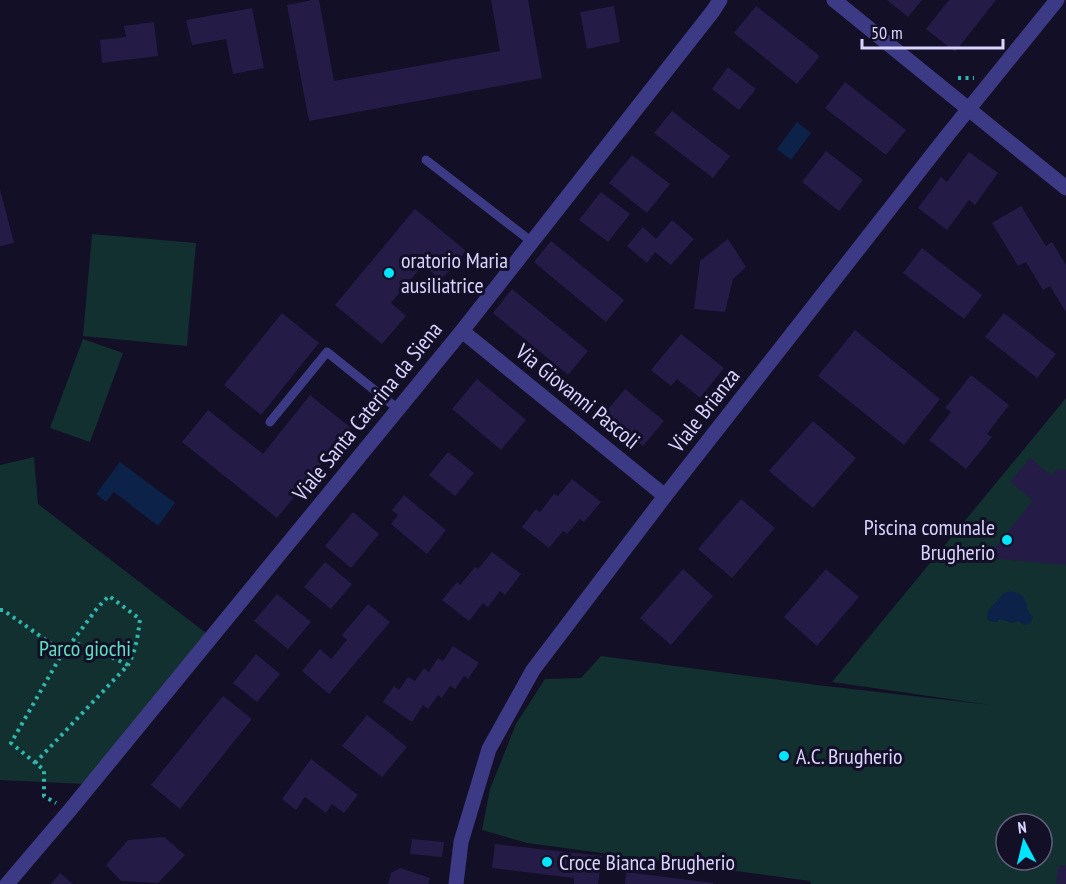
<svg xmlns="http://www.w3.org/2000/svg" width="1066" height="884" font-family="'PT Sans Narrow',sans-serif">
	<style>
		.green { fill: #12302f; fill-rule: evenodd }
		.water { fill: #0c2248 }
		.building { fill: #241b47 }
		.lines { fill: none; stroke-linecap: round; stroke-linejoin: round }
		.path { stroke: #2fb8b0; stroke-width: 4; stroke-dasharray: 3 4.5; stroke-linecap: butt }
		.service { stroke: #3d3a85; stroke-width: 9 }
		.minor { stroke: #3d3a85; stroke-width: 15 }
		.poi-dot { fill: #00e5ff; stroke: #130f26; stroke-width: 2 }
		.labels { text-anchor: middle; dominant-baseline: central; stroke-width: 6; stroke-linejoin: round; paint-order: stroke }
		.poi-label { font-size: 22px; fill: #d9d4ff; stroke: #130f26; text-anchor: start }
		.street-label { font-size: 22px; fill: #d9d4ff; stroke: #130f26 }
		.park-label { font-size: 22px; fill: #5fe0c0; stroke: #130f26 }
	</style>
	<rect width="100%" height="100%" fill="#130f26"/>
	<g class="green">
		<polygon points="92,234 196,243 187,346 83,336"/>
		<polygon points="83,339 123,353 90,442 50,428"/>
		<path d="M1066,398V884H811L810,881L527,843L482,830L490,789L516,724L545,679L581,678L601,656L817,685L991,705L832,682ZM1006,824H1042V860H1006Z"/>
		<polygon points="34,457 38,504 206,633 85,784 0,780 0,465"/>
	</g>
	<g class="water">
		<polygon points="797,122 811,133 791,160 777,149"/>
		<polygon points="120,462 175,503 158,526 114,492 106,502 96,494"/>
		<path d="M1011,591L1018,593L1023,597L1027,603V609L1033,617C1031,623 1029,625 1024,625L1019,621L1012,623L1000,619L996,622H992L988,620L987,616L988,611L1004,593Z"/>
	</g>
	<g class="building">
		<polygon points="312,0 319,0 334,81 500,51 491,0 528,0 542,78 309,121 287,5"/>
		<polygon points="887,0 922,0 908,17"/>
		<polygon points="949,0 996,0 955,52 926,29"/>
		<polygon points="614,6 620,42 587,49 580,12"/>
		<polygon points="756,6 820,56 797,84 734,33"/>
		<polygon points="252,8 264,68 233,74 226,39 192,45 186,20"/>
		<polygon points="154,22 158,56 102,63 100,40 126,37 124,26"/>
		<polygon points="728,67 756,89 739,110 712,89"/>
		<polygon points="845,82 906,130 886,155 825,108"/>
		<polygon points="672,111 730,156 713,178 654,133"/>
		<polygon points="826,151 863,180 839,211 802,182"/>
		<polygon points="969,152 998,173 975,205 969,200 947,230 918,208 941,177 947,182"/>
		<polygon points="632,155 670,184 647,213 609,183"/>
		<polygon points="0,189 14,243 0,246"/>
		<polygon points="601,192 630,214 608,242 579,220"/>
		<polygon points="1021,206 1046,246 1052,242 1066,265 1066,312 1050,286 1043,290 1026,262 1018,266 992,223"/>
		<polygon points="415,209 466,251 441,280 423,265 391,303 406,316 382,344 335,305"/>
		<polygon points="672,220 694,239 671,265 655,252 647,263 627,246 643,227 656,239"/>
		<polygon points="728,239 746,267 733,279 725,312 694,309 700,261"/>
		<polygon points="551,241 624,300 606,322 534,262"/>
		<polygon points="922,248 982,295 964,319 903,273"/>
		<polygon points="512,289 588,351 568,375 493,313"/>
		<polygon points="282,313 319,343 261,415 224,385"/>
		<polygon points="1004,313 1056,354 1037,378 985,337"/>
		<polygon points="855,330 940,399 904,445 818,376"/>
		<polygon points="681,334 724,368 700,398 677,379 671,386 651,370"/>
		<polygon points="971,375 1009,405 987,434 992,437 966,469 929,440 951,412 945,408"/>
		<polygon points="477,379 526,420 501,450 452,409"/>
		<polygon points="625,389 664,421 643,446 604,414"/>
		<polygon points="310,395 351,428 277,518 182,442 208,410 263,454"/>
		<polygon points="813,421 856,458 813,508 769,471"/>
		<polygon points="448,452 474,473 455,496 429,475"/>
		<polygon points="1030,458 1052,476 1057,469 1066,470 1066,565 987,558 1033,500 1010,482"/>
		<polygon points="572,479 601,502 584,522 580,519 567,534 563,531 549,548 522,527 536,509 540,512 554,494 558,496"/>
		<polygon points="404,495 446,530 427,554 391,524 398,515 392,510"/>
		<polygon points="741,499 775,528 732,578 698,549"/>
		<polygon points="353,512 379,534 351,568 325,546"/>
		<polygon points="492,552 521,574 505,595 500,591 488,607 483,603 469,621 442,600 457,582 460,585 475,567 478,569"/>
		<polygon points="325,562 352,584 331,609 304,587"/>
		<polygon points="683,569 713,596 671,645 640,618"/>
		<polygon points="826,569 859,597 817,646 784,617"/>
		<polygon points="277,594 311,622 288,649 254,621"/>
		<polygon points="368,604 390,622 329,694 302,671 320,649 331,659 347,640 342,635"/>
		<polygon points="453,646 479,663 468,679 464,676 455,689 450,686 442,698 438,695 428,709 423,705 412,722 383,702 394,686 399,690 408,677 415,681 424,668 429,672 438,658 443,661"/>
		<polygon points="256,654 280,674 257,702 233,683"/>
		<polygon points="223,696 252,719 180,809 151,785"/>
		<polygon points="367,715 407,747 382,777 342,746"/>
		<polygon points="311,759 358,795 344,813 332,804 326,813 305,797 296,810 282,799"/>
		<polygon points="164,837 185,855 158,883 121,881 106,865 128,840"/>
		<polygon points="412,839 444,842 442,857 410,854"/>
		<polygon points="495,844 602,856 598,884 574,884 574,878 492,868"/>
		<polygon points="1059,865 1066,866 1066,884 1056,884"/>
		<polygon points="400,868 430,878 428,884 388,884 391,873"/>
		<polygon points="626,872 713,883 713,884 625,884"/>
		<polygon points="60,873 73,884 51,884"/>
	</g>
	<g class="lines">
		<g class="path">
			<polyline points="958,78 974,78"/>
			<polyline points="0,610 3,610 63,652 11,743 44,770 44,796 56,803"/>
			<path d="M35,763L128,665L105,654L75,643L63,654L98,607L109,596L140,619C138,635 136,650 128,665"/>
		</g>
		<g class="service">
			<polyline points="426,160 532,242"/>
			<polyline points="270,422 327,352 398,409"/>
		</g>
		<g class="minor">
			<polyline points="834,0 1066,188"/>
			<polyline points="462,331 665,496"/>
			<polyline points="7,884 70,810 462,331 713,11 720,0"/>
			<polyline points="456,884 461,842 489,749 533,670 665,496 946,137 1057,0"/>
		</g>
	</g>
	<g class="poi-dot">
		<circle cx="389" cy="273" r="6"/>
		<circle cx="1007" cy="540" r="6"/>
		<circle cx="784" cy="756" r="6"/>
		<circle cx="547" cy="862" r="6"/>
	</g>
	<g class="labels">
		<g class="poi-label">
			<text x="401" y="260">oratorio Maria<tspan x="401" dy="25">ausiliatrice</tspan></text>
			<text x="995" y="527" text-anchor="end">Piscina comunale<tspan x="995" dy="25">Brugherio</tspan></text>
			<text x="796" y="756">A.C. Brugherio</text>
			<text x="559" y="862">Croce Bianca Brugherio</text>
		</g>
		<g class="street-label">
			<text transform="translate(578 396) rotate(39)">Via Giovanni Pascoli</text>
			<text transform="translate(704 410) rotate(-52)">Viale Brianza</text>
			<text transform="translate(367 411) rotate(-51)">Viale Santa Caterina da Siena</text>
		</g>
		<g class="park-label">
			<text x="85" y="648">Parco giochi</text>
		</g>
	</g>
	<g transform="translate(1024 842) rotate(353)"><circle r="28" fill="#130f26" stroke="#625e7d" stroke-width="1.5"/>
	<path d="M0-4.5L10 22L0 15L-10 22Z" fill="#00e5ff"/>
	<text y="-9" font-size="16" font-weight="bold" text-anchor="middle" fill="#d9d4ff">N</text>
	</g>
	<path d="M862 39v9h141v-9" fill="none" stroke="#d9d4ff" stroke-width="3"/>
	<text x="871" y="39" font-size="18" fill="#d9d4ff" stroke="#130f26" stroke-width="4.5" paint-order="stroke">50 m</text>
</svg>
